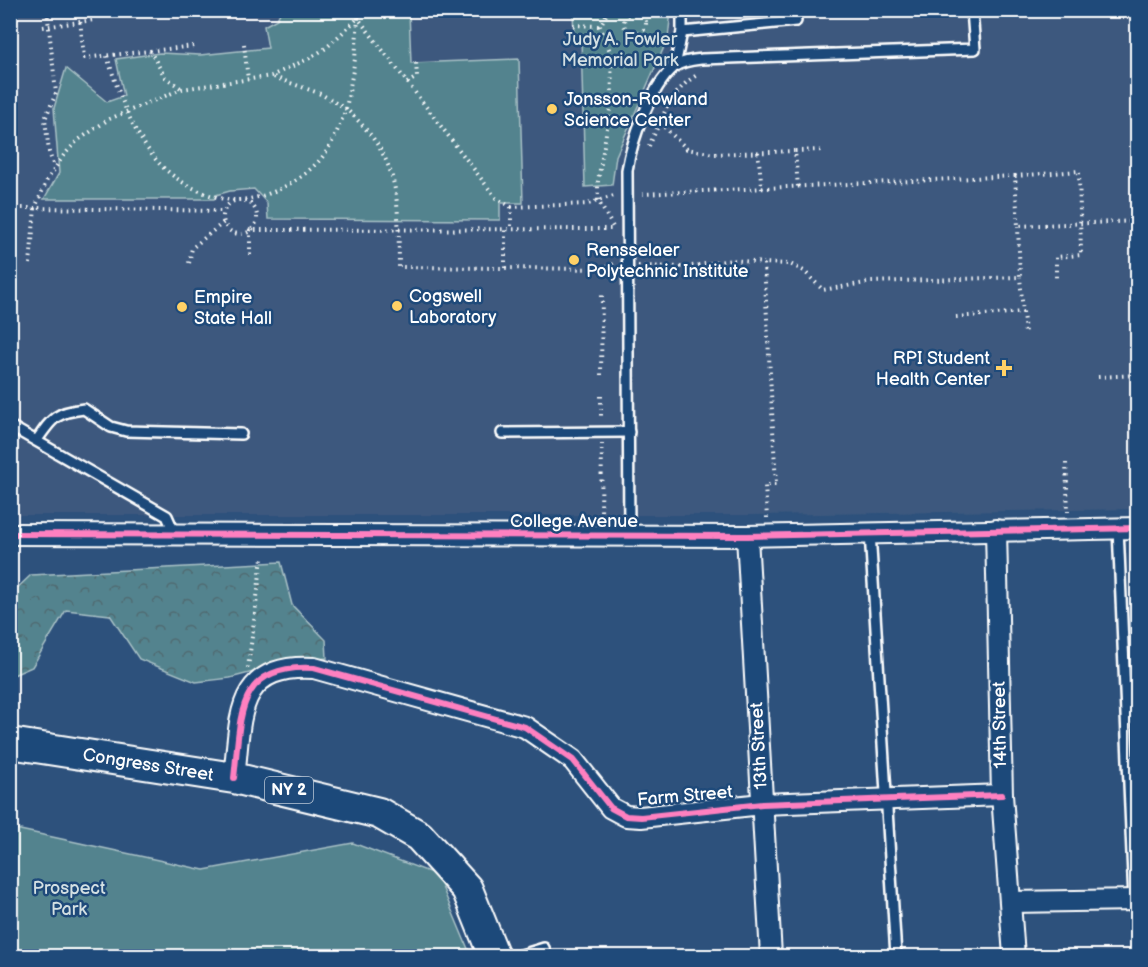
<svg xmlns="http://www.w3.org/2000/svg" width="1148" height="967" font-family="'Balsamiq Sans',sans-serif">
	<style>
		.built { fill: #3d597e }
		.green { fill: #53838e; stroke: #a9c1c6; stroke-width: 1.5 }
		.forest { fill: url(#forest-crowns); stroke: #a9c1c6; stroke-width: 1.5 }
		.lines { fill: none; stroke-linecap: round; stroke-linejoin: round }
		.lane-casing { stroke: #fff; stroke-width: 14 }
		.street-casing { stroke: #fff; stroke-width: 24 }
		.primary-casing { stroke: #fff; stroke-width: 34 }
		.path { stroke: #fff; stroke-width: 4; stroke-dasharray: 1.5 4.5; stroke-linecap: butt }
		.lane { stroke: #1f4a7a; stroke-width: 9 }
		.street { stroke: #1f4a7a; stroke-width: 20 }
		.primary { stroke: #1f4a7a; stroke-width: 30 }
		.cycleway-casing { stroke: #1f4a7a; stroke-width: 10 }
		.cycleway { stroke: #ff80c0; stroke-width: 6 }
		.poi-dot { fill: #ffd166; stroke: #1f4a7a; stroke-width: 2 }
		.labels { text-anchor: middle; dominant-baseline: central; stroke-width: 5; stroke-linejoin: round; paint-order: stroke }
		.shield { fill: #1f4a7a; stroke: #bcc9d7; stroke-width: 1.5 }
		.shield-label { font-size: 16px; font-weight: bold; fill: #fff }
		.park-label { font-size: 18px; fill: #d4e0e3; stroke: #1f4a7a }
		.poi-label { font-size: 18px; fill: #fff; stroke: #1f4a7a; text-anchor: start }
		.street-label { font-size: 18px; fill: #fff; stroke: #1f4a7a }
	</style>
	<defs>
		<pattern id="forest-crowns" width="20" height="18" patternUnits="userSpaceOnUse" patternTransform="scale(1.5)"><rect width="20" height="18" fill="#53838e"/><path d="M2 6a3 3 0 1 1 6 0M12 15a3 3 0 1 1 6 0" fill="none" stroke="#506a70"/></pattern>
	</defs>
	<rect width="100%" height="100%" fill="#2d517c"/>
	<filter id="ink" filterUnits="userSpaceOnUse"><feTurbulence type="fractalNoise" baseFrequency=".0167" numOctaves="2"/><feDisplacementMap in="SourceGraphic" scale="12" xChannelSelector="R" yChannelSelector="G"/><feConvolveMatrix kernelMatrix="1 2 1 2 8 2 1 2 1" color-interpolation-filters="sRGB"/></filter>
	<g filter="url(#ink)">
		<polygon class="built" points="10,11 1137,11 1137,509 751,515 11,515"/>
		<g class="green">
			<polygon points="281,11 409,11 411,63 519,59 523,203 500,203 500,220 268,219 267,203 254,189 230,191 216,195 214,199 44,199 59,173 54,108 66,68 107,102 124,96 116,59 160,53 200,55 268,48 264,26 277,19"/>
			<polygon points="573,11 671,11 668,38 616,156 612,185 585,187 581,37 574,37"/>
			<polygon points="11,828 204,870 353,843 437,875 471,956 11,956"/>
		</g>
		<polygon class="forest" points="281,562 292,605 326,640 327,658 296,661 230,678 196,682 139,659 110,615 66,610 32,667 11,676 11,594 31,575"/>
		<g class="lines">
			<defs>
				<g id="lane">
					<polyline points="525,10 525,12"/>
					<polyline points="682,32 796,21"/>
					<polyline points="675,66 682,32 682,10"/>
					<polyline points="10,426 167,516 175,534"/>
					<polyline points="502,433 629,432"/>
					<path d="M37,440C52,418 56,412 84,409L111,427L126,431L241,434"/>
					<polyline points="1118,528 1134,900"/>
					<polyline points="870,532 896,956"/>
					<path d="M629,536L627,170C632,140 650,88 674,67C682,61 693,60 702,59L975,49L972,10"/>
					<polyline points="518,956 544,948 547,956"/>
				</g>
				<g id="street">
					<polyline points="996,530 1002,795 1014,956"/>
					<polyline points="10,534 747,536 1138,528"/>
					<polyline points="747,536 771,956"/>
					<path d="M234,778C241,719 234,663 314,668L525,727L573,760L611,808L626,816L641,817L762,804L1002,795"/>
					<polyline points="1011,902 1138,900"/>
				</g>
				<polyline id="primary" points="10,743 234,778 379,813 419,836 467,889 494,956"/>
			</defs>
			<use href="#lane" class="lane-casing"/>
			<use href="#street" class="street-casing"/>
			<use href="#primary" class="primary-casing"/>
			<g class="path">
				<polyline points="47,10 56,93 45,119 49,152 54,167"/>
				<polyline points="79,10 84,58 150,51 165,77 182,89"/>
				<polyline points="360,10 358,18 496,198 511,207 511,229"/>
				<polyline points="609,10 600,26 611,54 612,98 632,106"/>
				<circle cx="635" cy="23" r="11"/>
				<path d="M358,18L355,59L346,109C402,159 398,198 399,267L601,269L614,264"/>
				<polyline points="573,25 600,26"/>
				<polyline points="43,27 94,20"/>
				<polyline points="244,44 248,80"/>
				<polyline points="150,51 194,46"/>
				<path d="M107,56C119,94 131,131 158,162C174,181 212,201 238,200C267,199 299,182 319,161C332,147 339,127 346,109L321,94L271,76"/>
				<polyline points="407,83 417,77 416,62"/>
				<polyline points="612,98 598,181 598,200 613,227"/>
				<polyline points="660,123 687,149 714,154 795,151 798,187"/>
				<path d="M649,146C661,120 671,90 697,75"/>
				<polyline points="795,151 823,150"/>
				<polyline points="758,152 762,189"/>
				<polyline points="1015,176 1079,171 1081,255 1056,257 1056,279"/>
				<polyline points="642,194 1015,176 1018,226 1138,221"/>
				<circle cx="240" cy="217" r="17"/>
				<polyline points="511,207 588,204 614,196"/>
				<polyline points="10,208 35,208 47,180 64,155 77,141 109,119 182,89 271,76 310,58 326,48 357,19"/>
				<polyline points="250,255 250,230 613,229"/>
				<polyline points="189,263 192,248 224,222"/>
				<polyline points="30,264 35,208 224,211"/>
				<polyline points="638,266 685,267 732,260 764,263"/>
				<polyline points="505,268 505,229"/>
				<polyline points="1023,312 1025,333"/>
				<polyline points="956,317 1023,312 1020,277"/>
				<polyline points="601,375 602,293"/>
				<polyline points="1098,377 1138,375"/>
				<polyline points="601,396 601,419"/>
				<polyline points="1066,463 1068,512"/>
				<polyline points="601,517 602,444"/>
				<polyline points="767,518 765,485 776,485 764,263 790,264 804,271 823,290 871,282 1020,277 1018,226"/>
				<polyline points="248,668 262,558"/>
			</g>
			<use href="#lane" class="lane"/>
			<use href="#street" class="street"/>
			<use href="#primary" class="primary"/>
			<defs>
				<g id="cycleway">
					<polyline points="10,534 747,536 1138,528"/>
					<path d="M234,778C241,719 234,663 314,668L525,727L573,760L611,808L626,816L641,817L762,804L1002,795"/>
				</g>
			</defs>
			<use href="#cycleway" class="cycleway-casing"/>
			<use href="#cycleway" class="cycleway"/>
		</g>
	</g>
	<g class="poi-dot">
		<circle cx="552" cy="109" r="6"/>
		<circle cx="574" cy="260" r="6"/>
		<circle cx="397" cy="306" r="6"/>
		<circle cx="182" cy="307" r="6"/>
		<path d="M1001 359h6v6h6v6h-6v6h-6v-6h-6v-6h6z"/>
	</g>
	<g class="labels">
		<rect class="shield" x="265" y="777" width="48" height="26" rx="4.5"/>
		<g class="shield-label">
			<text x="289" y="790">NY 2</text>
		</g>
		<g class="park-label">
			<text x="620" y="39">Judy A. Fowler<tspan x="620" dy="21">Memorial Park</tspan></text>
			<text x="69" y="888">Prospect<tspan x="69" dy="21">Park</tspan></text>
		</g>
		<g class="poi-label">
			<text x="564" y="99">Jonsson-Rowland<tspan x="564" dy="21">Science Center</tspan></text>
			<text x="586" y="250">Rensselaer<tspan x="586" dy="21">Polytechnic Institute</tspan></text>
			<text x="409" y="296">Cogswell<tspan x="409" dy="21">Laboratory</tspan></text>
			<text x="194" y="297">Empire<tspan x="194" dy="21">State Hall</tspan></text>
			<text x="990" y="358" text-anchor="end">RPI Student<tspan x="990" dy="21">Health Center</tspan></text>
		</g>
		<g class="street-label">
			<text x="574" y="521">College Avenue</text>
			<text transform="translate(1000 725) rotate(-91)">14th Street</text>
			<text transform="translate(759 746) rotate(-93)">13th Street</text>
			<text transform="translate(148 765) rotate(9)">Congress Street</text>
			<text transform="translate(685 796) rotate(-5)">Farm Street</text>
		</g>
	</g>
	<rect width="1148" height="967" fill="none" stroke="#1f4a7a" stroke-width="36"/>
	<rect x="18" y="18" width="1112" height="931" fill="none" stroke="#fff" stroke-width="2" filter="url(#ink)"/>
</svg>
